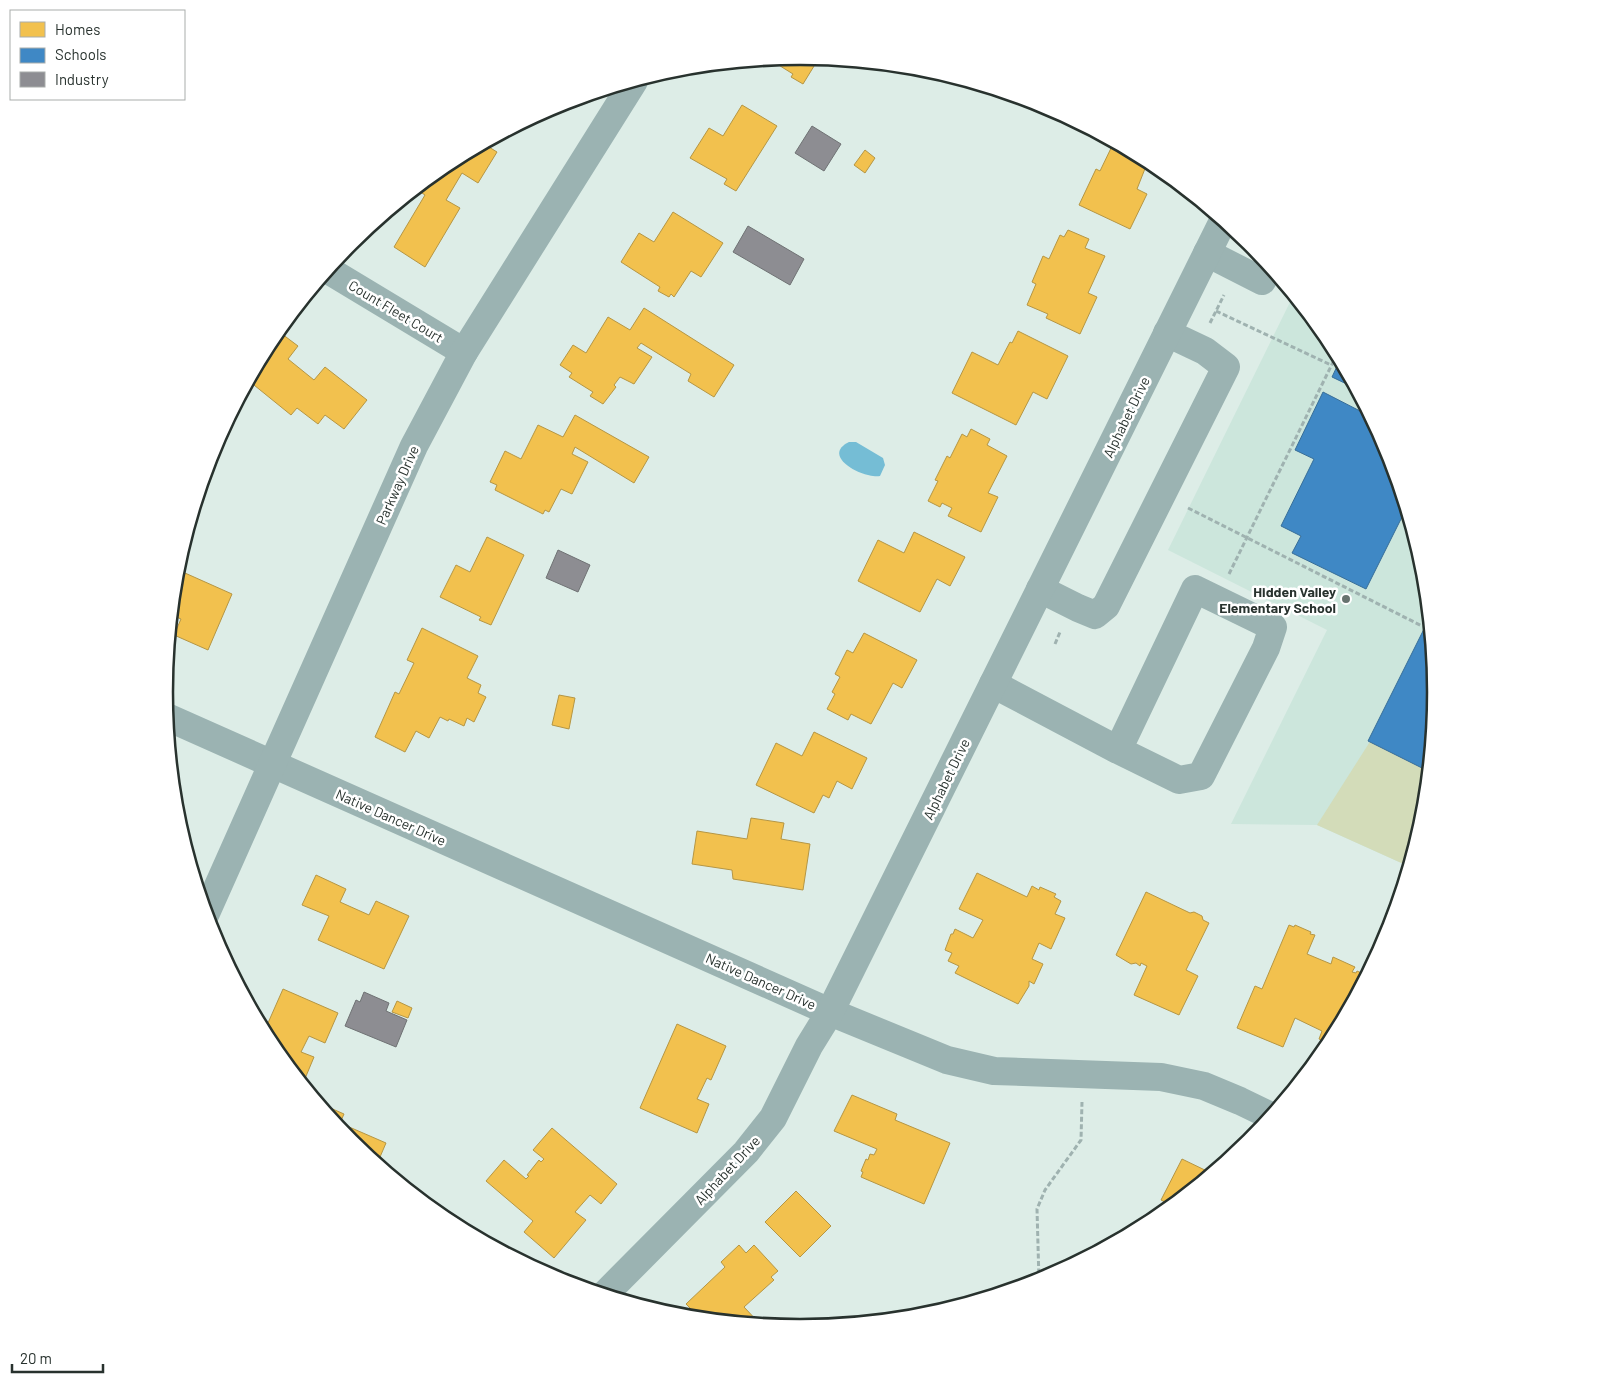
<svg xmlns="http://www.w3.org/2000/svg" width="1600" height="1384" font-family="Barlow,sans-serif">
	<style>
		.built { fill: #cce6dc }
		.green { fill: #d3dcb9 }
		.water { fill: #75bdd5 }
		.homes { fill: #f2c14e; stroke: #b59644 }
		.schools { fill: #3f88c5; stroke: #386e98 }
		.industry { fill: #8d8d92; stroke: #6f7274 }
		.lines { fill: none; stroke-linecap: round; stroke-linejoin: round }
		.path { stroke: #9fb2b0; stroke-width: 3; stroke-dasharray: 5 2.5; stroke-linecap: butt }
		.minor { stroke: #9bb3b2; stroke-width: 28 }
		.poi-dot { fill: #67736f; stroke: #fff; stroke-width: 2 }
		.labels { text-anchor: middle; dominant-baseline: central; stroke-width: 5; stroke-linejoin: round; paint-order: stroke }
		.street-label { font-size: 14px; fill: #28322e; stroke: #fff }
		.poi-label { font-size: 14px; font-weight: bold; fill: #28322e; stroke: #fff; text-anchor: end }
		.rim { fill: none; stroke: #28322e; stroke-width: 2.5 }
	</style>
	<rect width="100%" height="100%" fill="#ddede7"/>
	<polygon class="built" points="1293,296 1329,339 1387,449 1424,568 1436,692 1423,816 1408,866 1317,825 1231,824 1327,630 1168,550"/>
	<polygon class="green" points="1371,740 1428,769 1423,816 1408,866 1317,825"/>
	<path class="water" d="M849,442H856L883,458L885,465L880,476C863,479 820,456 849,442Z"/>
	<g class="homes">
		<polygon points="800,56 819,58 803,84 791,77 793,74 769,59"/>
		<polygon points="742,105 777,126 736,191 724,184 727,179 690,158 709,128 723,136"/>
		<polygon points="1114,142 1148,161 1137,189 1147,194 1130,229 1079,205 1096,169 1100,171"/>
		<polygon points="484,144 497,152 478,183 462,173 446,200 460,208 425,267 394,247 425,195 416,189 447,163"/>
		<polygon points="865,150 875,158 865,173 854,165"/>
		<polygon points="673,212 723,243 701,277 691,271 674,297 671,294 669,297 658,291 660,287 621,262 639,233 654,242"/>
		<polygon points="1068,230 1089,239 1085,248 1105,256 1088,293 1097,297 1080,334 1046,318 1048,314 1027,305 1036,284 1032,282 1043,256 1049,259 1060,235 1064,237"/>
		<polygon points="644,308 734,365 714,397 688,381 691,374 641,343 637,348 652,357 634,384 620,377 614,385 616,387 603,404 590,396 593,392 569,377 572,373 560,365 573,345 586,353 608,317 630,330"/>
		<polygon points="278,331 298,346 288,359 314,380 325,367 367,400 344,429 325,415 318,424 297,408 291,415 249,381 272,339"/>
		<polygon points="1018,331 1068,356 1047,399 1033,392 1016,425 952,393 972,352 998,365 1010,342 1012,343"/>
		<polygon points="575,415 649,457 634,483 575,447 572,454 588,462 572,494 561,489 549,512 545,510 543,514 495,490 497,485 490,482 505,451 521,459 538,425 563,437"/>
		<polygon points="971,429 990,439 987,445 1007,456 988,493 998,497 981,532 948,516 952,508 942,503 940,507 928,501 938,481 935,480 947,456 950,458 962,434 967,437"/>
		<polygon points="914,532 965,557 950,586 937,579 920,612 858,581 878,540 904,553"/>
		<polygon points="487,537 524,555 491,625 479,620 481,617 440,597 456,565 470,572"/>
		<polygon points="176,569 232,594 208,650 174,635 181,619 172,615"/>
		<polygon points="422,628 478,656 467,678 481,685 478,693 486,697 474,722 467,718 464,726 449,719 448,721 440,717 429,738 416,731 405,752 375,737 395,692 399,694 414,663 407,660"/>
		<polygon points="864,633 917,660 902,688 893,683 871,724 851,714 848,720 827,709 835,694 832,692 840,677 835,674 847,650 853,653"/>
		<polygon points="559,695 575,698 569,729 552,725"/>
		<polygon points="814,732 867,758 852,789 837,781 829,798 823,795 814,813 756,785 776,743 802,756"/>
		<polygon points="751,818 784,823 781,839 810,844 803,890 733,879 732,870 692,864 697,831 747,839"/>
		<polygon points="977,873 1027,897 1032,886 1039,890 1040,887 1056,894 1054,897 1061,901 1055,914 1065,918 1051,949 1039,943 1032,959 1043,964 1034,984 1029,981 1029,986 1018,1004 955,973 959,966 948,961 952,953 945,950 951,934 953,934 955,929 973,938 983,920 959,909"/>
		<polygon points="316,875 346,889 340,902 369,915 376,901 409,916 384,969 318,940 329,916 302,905"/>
		<polygon points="1146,892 1190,913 1194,912 1202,916 1203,920 1209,923 1186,970 1198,976 1179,1015 1134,995 1147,966 1141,963 1140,966 1136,963 1131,964 1116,955"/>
		<polygon points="1289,925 1294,927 1295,925 1311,932 1310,934 1315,935 1307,954 1331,964 1333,957 1355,967 1352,972 1356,973 1357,971 1366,975 1329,1044 1319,1039 1322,1031 1295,1018 1283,1047 1237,1028 1255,986 1262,989"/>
		<polygon points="283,989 338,1013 325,1043 309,1036 301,1052 314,1057 304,1081 299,1079 271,1045 257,1019 268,1023"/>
		<polygon points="397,1001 412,1008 408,1018 392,1012"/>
		<polygon points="677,1024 726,1046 711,1080 707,1078 697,1099 709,1104 697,1133 640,1108"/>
		<polygon points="852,1095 897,1114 895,1120 950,1143 924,1204 861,1177 863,1172 861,1171 866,1159 868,1160 870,1154 874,1155 877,1149 834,1131"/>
		<polygon points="319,1103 344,1114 340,1123 386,1143 377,1164 350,1141"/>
		<polygon points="552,1128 617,1184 601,1204 590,1195 575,1212 586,1220 554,1258 524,1232 533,1221 486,1181 504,1160 526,1179 529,1176 527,1175 539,1160 541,1162 544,1159 533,1150"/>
		<polygon points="1182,1159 1211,1173 1166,1210 1169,1204 1161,1200"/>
		<polygon points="796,1191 831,1226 800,1257 765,1222"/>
		<polygon points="739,1245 746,1253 754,1245 778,1271 771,1277 774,1280 744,1307 760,1324 700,1318 686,1304 725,1267 721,1262"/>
	</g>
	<g class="schools">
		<polygon points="1340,360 1355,388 1332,377"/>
		<polygon points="1323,392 1360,411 1364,404 1387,449 1406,509 1366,589 1292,553 1301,536 1281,526 1314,459 1295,450"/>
		<polygon points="1429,619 1436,692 1428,771 1368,741"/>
	</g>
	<g class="industry">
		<polygon points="812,126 841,144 824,171 795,153"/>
		<polygon points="748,226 804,259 790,285 733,252"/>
		<polygon points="558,550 590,565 578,592 546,578"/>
		<polygon points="364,992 389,1003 386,1011 407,1020 396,1047 345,1026 356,1000 360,1002"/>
	</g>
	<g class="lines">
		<g class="path">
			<polyline points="1216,311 1331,365"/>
			<polyline points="1210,323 1224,295"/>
			<polyline points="1188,508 1422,626"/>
			<polyline points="1229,574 1337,354"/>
			<polyline points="1055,644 1060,632"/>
			<polyline points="1039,1281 1037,1209 1045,1190 1081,1140 1082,1102"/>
		</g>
		<g class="minor">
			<polyline points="1207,253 1262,281 1270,267"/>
			<polyline points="328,270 464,352"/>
			<polyline points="1040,589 1078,608 1095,615 1106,606 1226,367 1205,351 1167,333"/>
			<polyline points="993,684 1118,750 1179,780 1201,776 1266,648 1273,627 1195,589 1118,750"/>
			<polyline points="167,717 830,1012 947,1060 994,1071 1161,1077 1204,1086 1240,1101 1271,1116"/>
			<polyline points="206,913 414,446 464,352 634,81"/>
			<polyline points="605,1294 746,1152 773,1118 809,1046 830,1012 1223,221"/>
		</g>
	</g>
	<circle class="poi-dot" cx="1346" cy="599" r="5"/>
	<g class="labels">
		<g class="street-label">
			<text transform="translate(396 311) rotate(31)">Count Fleet Court</text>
			<text transform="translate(1126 417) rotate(-64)">Alphabet Drive</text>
			<text transform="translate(397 485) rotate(-66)">Parkway Drive</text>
			<text transform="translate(946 779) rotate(-64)">Alphabet Drive</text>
			<text transform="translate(391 817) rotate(24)">Native Dancer Drive</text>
			<text transform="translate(761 981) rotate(24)">Native Dancer Drive</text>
			<text transform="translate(727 1170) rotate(-47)">Alphabet Drive</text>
		</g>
		<g class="poi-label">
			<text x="1336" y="591">Hidden Valley<tspan x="1336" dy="16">Elementary School</tspan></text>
		</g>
	</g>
	<path d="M0 0H1600V1384H0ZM173 692a627 627 0 1 1 1254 0a627 627 0 1 1-1254 0Z" fill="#fff" fill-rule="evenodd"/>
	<path class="rim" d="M173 692a627 627 0 1 1 1254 0a627 627 0 1 1-1254 0Z"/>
	<rect x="10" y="10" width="175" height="90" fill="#ffffff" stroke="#a9adab"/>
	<rect x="20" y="22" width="25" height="15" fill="#f2c14e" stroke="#a9adab"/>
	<text x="55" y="35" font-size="15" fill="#28322e">Homes</text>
	<rect x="20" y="48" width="25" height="15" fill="#3f88c5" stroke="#a9adab"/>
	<text x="55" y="60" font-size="15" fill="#28322e">Schools</text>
	<rect x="20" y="72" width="25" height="15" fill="#8d8d92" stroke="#a9adab"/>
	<text x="55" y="85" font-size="15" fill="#28322e">Industry</text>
	<path d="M12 1364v8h91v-8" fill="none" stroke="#28322e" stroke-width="2.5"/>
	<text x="20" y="1364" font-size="15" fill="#28322e" stroke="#ffffff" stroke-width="4" paint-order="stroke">20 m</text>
</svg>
